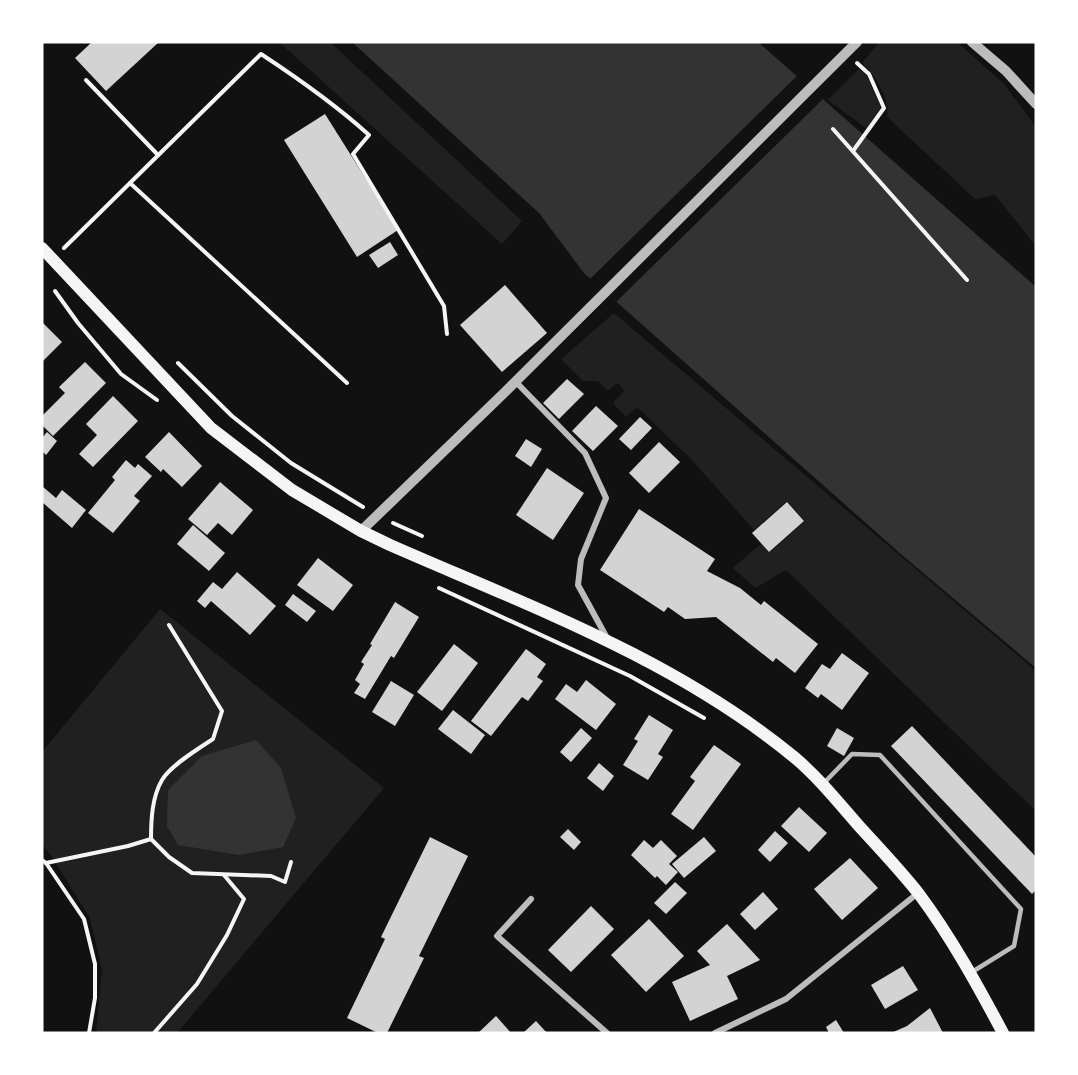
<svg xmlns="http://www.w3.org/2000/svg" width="1078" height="1075" font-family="Signika,sans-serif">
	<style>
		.green { fill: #202020 }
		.water { fill: #333 }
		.pier { fill: #111 }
		.building { fill: #d3d3d3 }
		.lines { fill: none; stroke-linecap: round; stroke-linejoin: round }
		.path { stroke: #f5f5f5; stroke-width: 4 }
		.service { stroke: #bcbcbc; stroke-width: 4.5 }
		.minor { stroke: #bcbcbc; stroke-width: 6 }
		.tertiary { stroke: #bcbcbc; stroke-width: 10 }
		.secondary { stroke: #f5f5f5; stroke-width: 12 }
	</style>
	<rect width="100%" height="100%" fill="#111"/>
	<g class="green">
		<polygon points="279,42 330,42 522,221 502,244"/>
		<path d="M879,42H957L1004,84L1036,127V246L995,195L975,199L887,117C890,98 875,75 862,63Z"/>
		<polygon points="859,69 866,75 882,110 870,131 828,100"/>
		<polygon points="614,313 1036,671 1036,811 786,570 755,588 733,568 761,544 769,553 805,521 787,501 754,530 692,460 637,407 626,417 613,403 624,391 618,383 607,391 598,381 583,381 561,359"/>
		<polygon points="160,609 384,788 177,1033 96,1033 102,970 90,918 52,857 42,844 42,752"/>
	</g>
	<g class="water">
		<polygon points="352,42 758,42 1036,287 1036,668 903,556 584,273 539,213"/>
		<polygon points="256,740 281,768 296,818 283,847 239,855 178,845 167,826 168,790 202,756"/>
	</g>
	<polygon class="pier" points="799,74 825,97 614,304 588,281"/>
	<g class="building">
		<polygon points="92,42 159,42 106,91 75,58"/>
		<polygon points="325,114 398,230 357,257 284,140"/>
		<polygon points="390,242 398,255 378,268 369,255"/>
		<polygon points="505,285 547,333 502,372 460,325"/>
		<polygon points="42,322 62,342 42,362"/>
		<polygon points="85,362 106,383 53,436 42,425 42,416 65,393 59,387"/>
		<polygon points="567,379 584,394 559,419 543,403"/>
		<polygon points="113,396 138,421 93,467 79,454 97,435 86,424"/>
		<polygon points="596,406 618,426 593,451 572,431"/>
		<polygon points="640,417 652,428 631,450 619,439"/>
		<polygon points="47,432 57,441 46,455 42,451 42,438"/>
		<polygon points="169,432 202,466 182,487 163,469 161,472 145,457"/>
		<polygon points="526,439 542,449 531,467 515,456"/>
		<polygon points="659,442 680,462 649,493 629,473"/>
		<polygon points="126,460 135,468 138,464 152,476 134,496 140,501 113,533 88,513 115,480 112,477"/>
		<polygon points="547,468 584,493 553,540 516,515"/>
		<polygon points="220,482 253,510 232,535 218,523 207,535 188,519"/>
		<polygon points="42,486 56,498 62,490 86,510 72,528 42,502"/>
		<polygon points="787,502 804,521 769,552 752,533"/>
		<polygon points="639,509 715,559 707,571 740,588 761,605 764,601 818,644 795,673 776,658 773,662 716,617 685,619 668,607 664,612 600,570"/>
		<polygon points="193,525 225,553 209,571 177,544"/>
		<polygon points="318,558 353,585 333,611 297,585"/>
		<polygon points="237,572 276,606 250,635 211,601 205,608 197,601 213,582 222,589"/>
		<polygon points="293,594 316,611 307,622 285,605"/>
		<polygon points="395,602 419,617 394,658 391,656 365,699 354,693 360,684 355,680 364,664 361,662 372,645 370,644"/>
		<polygon points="454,644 478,663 442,711 417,692"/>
		<polygon points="526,649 546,664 537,677 543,681 528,701 522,697 491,736 471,721"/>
		<polygon points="842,653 869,673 842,710 821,694 818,698 805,688 822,664 830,669"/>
		<polygon points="586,680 616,704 596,730 555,699 566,684 577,692"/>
		<polygon points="391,681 414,695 395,726 372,712"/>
		<polygon points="453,710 485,735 471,754 438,729"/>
		<polygon points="649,715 673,730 658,754 663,757 648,780 623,765 638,741 634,739"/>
		<polygon points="912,726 1036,857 1036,890 1032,894 891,746"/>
		<polygon points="581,728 592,738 571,762 560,752"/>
		<polygon points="837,728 854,738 844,756 827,746"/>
		<polygon points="714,745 741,764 693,830 671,814 695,781 690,777"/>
		<polygon points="599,763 614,776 603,791 587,778"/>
		<polygon points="799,807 827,833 809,852 781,826"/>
		<polygon points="568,829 581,842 574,850 560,837"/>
		<polygon points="775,831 788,843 770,862 758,850"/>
		<polygon points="430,837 468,856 419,956 424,958 387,1033 378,1033 347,1018 385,939 381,937"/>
		<polygon points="704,837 716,851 684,878 672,864"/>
		<polygon points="644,840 653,848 661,840 677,856 669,864 678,872 666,885 657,876 655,878 631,855"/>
		<polygon points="850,858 878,888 842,920 814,889"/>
		<polygon points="675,882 687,893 666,914 654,903"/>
		<polygon points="763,892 778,909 755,930 740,914"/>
		<polygon points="591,906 614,929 571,972 548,950"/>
		<polygon points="649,919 684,956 646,992 611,955"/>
		<polygon points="727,924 760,960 727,976 738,999 690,1021 672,982 710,965 697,951"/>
		<polygon points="903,966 918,990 885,1009 871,985"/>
		<polygon points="930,1008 943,1033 891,1033 907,1026"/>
		<polygon points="496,1016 511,1033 478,1033"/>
		<polygon points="836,1020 844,1033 829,1033 826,1027"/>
		<polygon points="536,1021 547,1033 523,1033"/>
	</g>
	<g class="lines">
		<g class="path">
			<polyline points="86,80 158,155"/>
			<polyline points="833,129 967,280"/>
			<polyline points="853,151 884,108 869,74 857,63"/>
			<polyline points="130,183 347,383"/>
			<path d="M64,248L261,54C299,79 336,105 369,135L353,154L444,306L447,334"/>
			<polyline points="55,291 78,323 121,374 157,400"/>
			<polyline points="178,363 232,416 291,463 363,507"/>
			<polyline points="393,523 422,536"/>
			<polyline points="439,588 630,676 704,718"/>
			<path d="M151,839C151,820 152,797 162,780C170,766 199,748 213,739L222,711L169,625"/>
			<polyline points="42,860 46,863 84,919 95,964 95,998 89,1033"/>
			<polyline points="46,863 128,846 151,839 169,857 192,873 271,876 285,882 291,862"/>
			<polyline points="154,1033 197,984 227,935 244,899 224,875"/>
		</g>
		<polyline class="service" points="823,784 852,754 880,755 1021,909 1014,946 972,972"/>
		<g class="minor">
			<polyline points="515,381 585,453 606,498 581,559 578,585 607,638"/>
			<polyline points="531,899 497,936 607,1033"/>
			<polyline points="715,1033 786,999 918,893"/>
		</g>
		<g class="tertiary">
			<polyline points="972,42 1006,71 1036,104"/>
			<polyline points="361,531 504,393 857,42"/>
		</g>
		<path class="secondary" d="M42,248L211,428L292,490L361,531L390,545C529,606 675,659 794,757C818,777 838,802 859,826C879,848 900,870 919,894C951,937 978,986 1003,1033"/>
	</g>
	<rect width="1078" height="1075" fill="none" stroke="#ffffff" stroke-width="87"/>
</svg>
